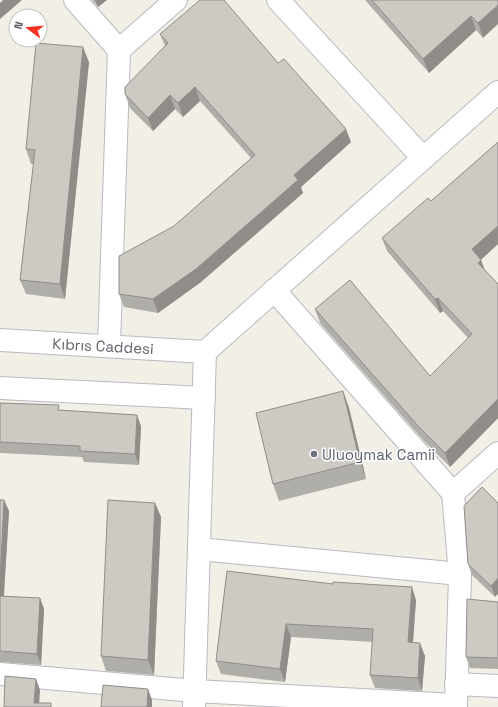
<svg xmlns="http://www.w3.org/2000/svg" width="498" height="707" font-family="'Space Grotesk',sans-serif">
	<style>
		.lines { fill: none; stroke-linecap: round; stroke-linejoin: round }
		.minor-casing { stroke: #b7babf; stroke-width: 24 }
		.minor { stroke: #fff; stroke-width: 22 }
		.wall { fill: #b0aea9 }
		.shaded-wall { fill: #908d89 }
		.building { fill: #cdcac4; stroke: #908d89 }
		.worship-dot { fill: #6b7280; stroke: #fff; stroke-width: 1.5 }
		.labels { text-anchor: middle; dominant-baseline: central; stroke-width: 3; stroke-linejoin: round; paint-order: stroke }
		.street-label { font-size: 15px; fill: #5e6369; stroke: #fff }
		.worship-label { font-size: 15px; fill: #5b616d; stroke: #fff; text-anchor: start }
	</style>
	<rect width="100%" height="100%" fill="#f2efe7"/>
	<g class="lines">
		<defs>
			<g id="minor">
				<polyline points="75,0 119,50"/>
				<polyline points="278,0 423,158"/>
				<polyline points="274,290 453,493 460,574 456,707"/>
				<polyline points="0,340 205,352"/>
				<polyline points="109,346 119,50 176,0"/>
				<polyline points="0,388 204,398"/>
				<polyline points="453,493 498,453"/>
				<polyline points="199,549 460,574"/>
				<polyline points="0,674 195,691 456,705"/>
				<polyline points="456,684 498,686"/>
				<polyline points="194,707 205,352 498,92"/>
			</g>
		</defs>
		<use href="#minor" class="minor-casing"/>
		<use href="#minor" class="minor"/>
	</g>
	<g class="wall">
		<polygon points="92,0 107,0 98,7"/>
		<polygon points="365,0 498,0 483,38 476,30 429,73"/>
		<polygon points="160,34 278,63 351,142 301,187 303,193 201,282 158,313 124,307 119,294 174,226 251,158 200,101 183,117 175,109 153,131 130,108 125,94 165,46"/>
		<polygon points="89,62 65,299 26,294 20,280 34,164 31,164 26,149"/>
		<polygon points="498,142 498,244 481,260 485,271 498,284 498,418 450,467 424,441 320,323 315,309 430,376 468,338 443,311 440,313 387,251 382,238 431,201"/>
		<polygon points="343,391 349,408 366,479 279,501 273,484"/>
		<polygon points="0,403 61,410 141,426 139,465 84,462 82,457 0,453"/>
		<polygon points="0,500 4,500 9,511 4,596 40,598 44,609 41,665 0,662"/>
		<polygon points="155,503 161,517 154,675 106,671 101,656"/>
		<polygon points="464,506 495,597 472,575 468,564"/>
		<polygon points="227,571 416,600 413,642 425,656 422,691 375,688 370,675 373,642 291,637 285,682 221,674 216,661"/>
		<polygon points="498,602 498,669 470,668 466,657"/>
	</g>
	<g class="shaded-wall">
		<polygon points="3,0 22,0 0,19 0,3"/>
		<polygon points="95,0 107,0 98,7"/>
		<polygon points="498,5 498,24 483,38 478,23"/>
		<polygon points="471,16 476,30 429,73 423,59"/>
		<polygon points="83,47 89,62 65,299 60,284"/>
		<polygon points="195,87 200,101 183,117 178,103"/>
		<polygon points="170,95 175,109 153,131 148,118"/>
		<polygon points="346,129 351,142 301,187 303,193 201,282 158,313 153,299"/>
		<polygon points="498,226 498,244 477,263 472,249"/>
		<polygon points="481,260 486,274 478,263"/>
		<polygon points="438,298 443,311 440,313 435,299"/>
		<polygon points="343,391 349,408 366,479 360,462"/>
		<polygon points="498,399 498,418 450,467 445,453"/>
		<polygon points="137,415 141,426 139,465 135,454"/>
		<polygon points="4,500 9,511 3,607 0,598 0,583"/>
		<polygon points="155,503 161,517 154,675 148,660"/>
		<polygon points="498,578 498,594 495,597 491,586"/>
		<polygon points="412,587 416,600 412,655 408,642"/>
		<polygon points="40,598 44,609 41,665 37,654"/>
		<polygon points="286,624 291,637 285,682 280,669"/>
		<polygon points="420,643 425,656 422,691 418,678"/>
		<polygon points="36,679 40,690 39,707 34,703"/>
		<polygon points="148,689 152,700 152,707 147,707"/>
	</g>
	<g class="building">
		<polygon points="200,0 224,0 278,63 284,59 346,129 294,175 298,180 196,269 153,299 119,294 119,256 174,226 255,155 195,87 178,103 170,95 148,118 125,94 125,87 168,43 160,34"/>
		<polygon points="372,0 498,0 498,5 478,23 471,16 423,59"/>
		<polygon points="36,43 83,47 60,284 20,280 35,150 26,149"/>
		<polygon points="498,142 498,226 472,249 481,260 478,263 498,284 498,399 445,453 419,427 315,309 350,280 430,376 472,334 438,298 435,299 382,238 428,198 431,201"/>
		<polygon points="343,391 360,462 273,484 256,413"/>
		<polygon points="0,403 59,405 58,410 137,415 135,454 80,451 80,446 0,442"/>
		<polygon points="482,487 498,503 498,578 491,586 468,564 464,506"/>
		<polygon points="0,500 4,500 0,583"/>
		<polygon points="108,500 155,503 148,660 101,656"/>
		<polygon points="227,571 333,584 333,582 412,587 408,642 420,643 418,678 370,675 373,629 286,624 280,669 216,661"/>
		<polygon points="0,596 40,598 37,654 0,651"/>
		<polygon points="467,599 498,602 498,658 466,657"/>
		<polygon points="5,676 36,679 34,703 51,703 51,707 4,707"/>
		<polygon points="103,685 148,689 147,707 101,707"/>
	</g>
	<circle class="worship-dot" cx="314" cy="454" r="4"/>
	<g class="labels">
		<g class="street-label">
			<text transform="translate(103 346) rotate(3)">Kıbrıs Caddesi</text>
		</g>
		<g class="worship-label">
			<text x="322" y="454">Uluoymak Camii</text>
		</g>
	</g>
	<g transform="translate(28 28) rotate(286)"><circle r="19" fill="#ffffff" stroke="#bfc1c3"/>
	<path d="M0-3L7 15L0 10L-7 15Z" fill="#f93125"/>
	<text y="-6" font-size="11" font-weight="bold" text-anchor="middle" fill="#5e6369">N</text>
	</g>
</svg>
